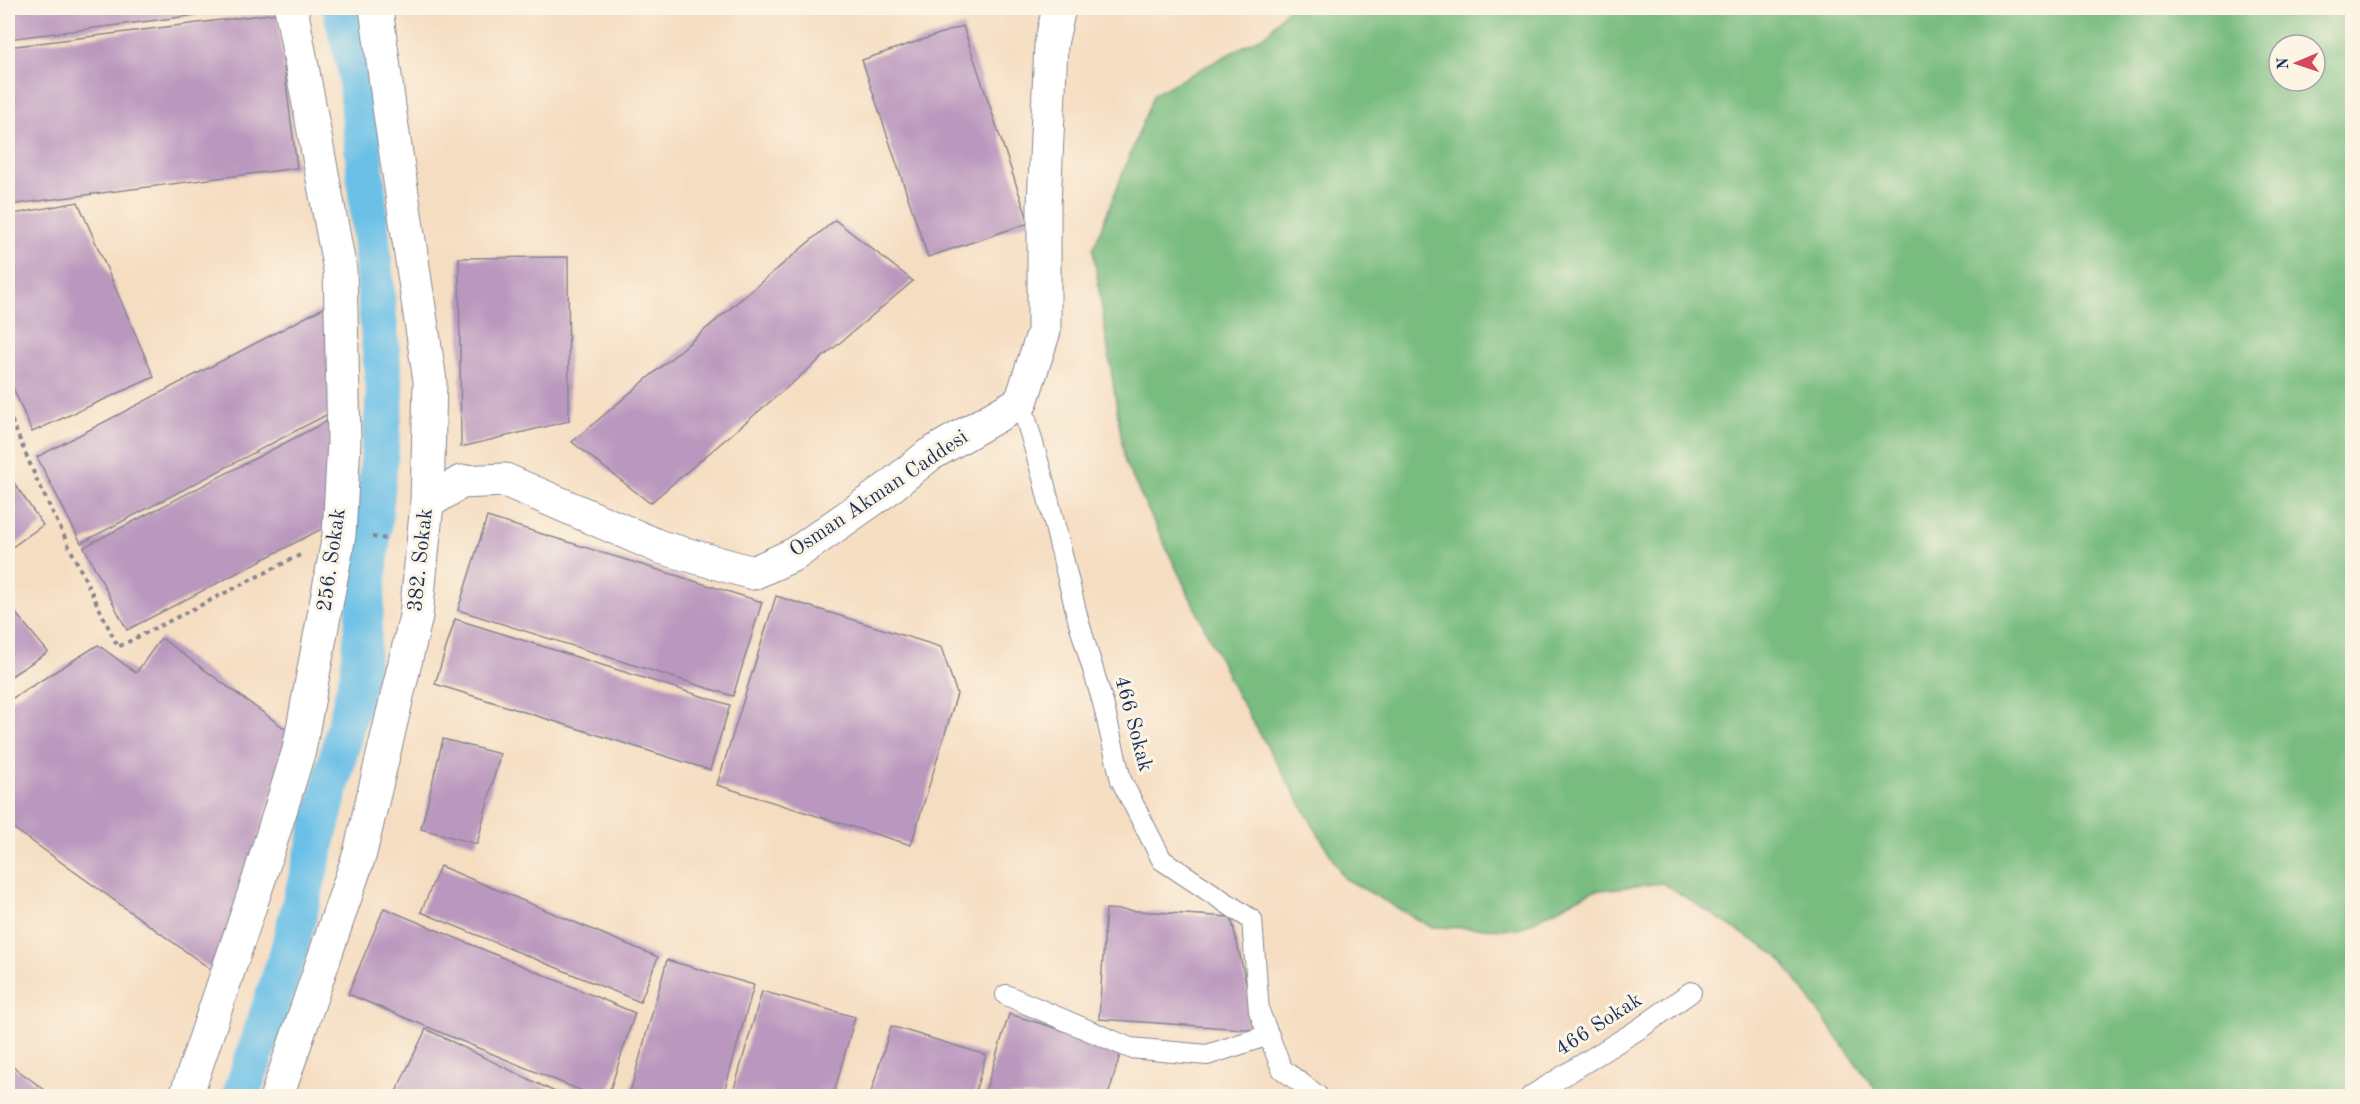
<svg xmlns="http://www.w3.org/2000/svg" width="2360" height="1104" font-family="'Old Standard TT',serif">
	<style>
		.forest { fill: #78bc7f; stroke: #4a766e; stroke-width: 1.5; fill-rule: evenodd }
		.lines { fill: none; stroke-linecap: round; stroke-linejoin: round }
		.canal { stroke: #6bc0e7; stroke-width: 38 }
		.building { fill: #ba97be }
		.service-casing { stroke: #888690; stroke-width: 22 }
		.minor-casing { stroke: #888690; stroke-width: 35 }
		.path { stroke: #888690; stroke-width: 4; stroke-dasharray: 4.5 4.5; stroke-linecap: butt }
		.service { stroke: #fff; stroke-width: 20 }
		.minor { stroke: #fff; stroke-width: 33 }
		.labels { text-anchor: middle; dominant-baseline: central; stroke-width: 6; stroke-linejoin: round; paint-order: stroke }
		.street-label { font-size: 21px; fill: #1b2f5e; stroke: #fcf5e5 }
	</style>
	<rect width="100%" height="100%" fill="#fcf5e5"/>
	<filter id="ink" filterUnits="userSpaceOnUse"><feTurbulence type="fractalNoise" baseFrequency=".0167" numOctaves="2"/><feDisplacementMap in="SourceGraphic" scale="12" xChannelSelector="R" yChannelSelector="G"/><feConvolveMatrix kernelMatrix="1 2 1 2 8 2 1 2 1" color-interpolation-filters="sRGB"/></filter>
	<filter id="wash" filterUnits="userSpaceOnUse"><feTurbulence type="fractalNoise" baseFrequency=".008" numOctaves="4" result="noise"/><feDisplacementMap in="SourceGraphic" scale="24" xChannelSelector="R" yChannelSelector="G"/><feGaussianBlur stdDeviation="1.35" result="paint"/><feColorMatrix in="noise" values="0 0 0 0 0 0 0 0 0 0 0 0 0 0 0 0 0 1.4 0 .05"/><feComposite in="paint" operator="in"/></filter>
	<g filter="url(#wash)">
		<rect width="100%" height="100%" fill="#f5ddc1"/>
		<path class="forest" d="M1288,8H2352V1096H1880L1778,956L1663,883L1592,891L1518,929L1431,927L1344,878L1236,693L1125,462L1093,249L1154,94L1267,34ZM2279,45H2315V81H2279Z"/>
		<g class="lines">
			<polyline class="canal" points="241,1096 288,954 359,673 385,396 356,69 341,8"/>
		</g>
		<g id="blocks">
			<g class="building">
				<polygon points="8,8 244,8 244,9 8,39"/>
				<polygon points="277,13 297,168 8,205 8,47"/>
				<polygon points="963,26 1029,223 928,257 862,60"/>
				<polygon points="78,202 154,377 32,432 8,376 8,215"/>
				<polygon points="835,220 913,281 650,503 572,442"/>
				<polygon points="568,257 569,421 461,447 459,258"/>
				<polygon points="331,304 330,413 81,543 37,457"/>
				<polygon points="331,419 331,524 127,630 84,547"/>
				<polygon points="8,474 43,525 8,550"/>
				<polygon points="487,517 762,602 733,696 458,610"/>
				<polygon points="776,596 941,647 957,694 911,845 717,785"/>
				<polygon points="8,604 48,652 8,678"/>
				<polygon points="455,619 730,705 710,770 435,684"/>
				<polygon points="161,638 291,733 216,973 8,824 8,701 98,645 136,673"/>
				<polygon points="443,739 500,754 477,844 421,829"/>
				<polygon points="440,866 658,957 640,1002 421,912"/>
				<polygon points="384,908 635,1013 608,1096 594,1096 348,994"/>
				<polygon points="1106,909 1231,917 1257,1030 1099,1019"/>
				<polygon points="667,960 754,985 723,1096 629,1096"/>
				<polygon points="762,991 855,1017 833,1096 732,1096"/>
				<polygon points="1009,1014 1122,1048 1108,1096 984,1096"/>
				<polygon points="891,1026 986,1055 974,1096 870,1096"/>
				<polygon points="426,1029 563,1096 394,1096"/>
				<polygon points="8,1063 53,1096 8,1096"/>
			</g>
		</g>
	</g>
	<g filter="url(#ink)">
		<use href="#blocks" fill-opacity="0" stroke="#888690" stroke-width="1.5"/>
		<g class="lines">
			<defs>
				<g id="service">
					<polyline points="1021,402 1043,478 1079,623 1103,703 1121,780 1162,860 1252,920 1259,1011 1282,1069 1318,1096"/>
					<polyline points="1006,995 1130,1048 1207,1055 1269,1035"/>
					<polyline points="1531,1096 1639,1029 1691,992"/>
				</g>
				<g id="minor">
					<polyline points="427,503 461,482 505,480 660,547 753,573 795,554 886,490 929,455 1021,402 1044,331 1044,205 1051,44 1059,8"/>
					<polyline points="186,1096 259,879 299,750 339,535 344,441 340,270 291,8"/>
					<polyline points="277,1096 360,853 416,616 427,503 430,381 390,114 376,8"/>
				</g>
			</defs>
			<use href="#service" class="service-casing"/>
			<use href="#minor" class="minor-casing"/>
			<g class="path">
				<polyline points="8,412 36,478 118,647 300,555"/>
				<polyline points="372,537 388,539"/>
			</g>
			<use href="#service" class="service"/>
			<use href="#minor" class="minor"/>
		</g>
	</g>
	<g class="labels">
		<g class="street-label">
			<text transform="translate(879 494) rotate(-34)">Osman Akman Caddesi</text>
			<text transform="translate(332 560) rotate(-82)">256. Sokak</text>
			<text transform="translate(421 560) rotate(-84)">382. Sokak</text>
			<text transform="translate(1133 724) rotate(75)">466 Sokak</text>
			<text transform="translate(1599 1025) rotate(-33)">466 Sokak</text>
		</g>
	</g>
	<rect width="2360" height="1104" fill="none" stroke="#fcf5e5" stroke-width="30"/>
	<g transform="translate(2297 63) rotate(268)"><circle r="28" fill="#fcf5e5" stroke="#a2a6af" stroke-width="1.5"/>
	<path d="M0-4.5L10 22L0 15L-10 22Z" fill="#d1495b"/>
	<text y="-9" font-size="16" font-weight="bold" text-anchor="middle" fill="#1b2f5e">N</text>
	</g>
</svg>
